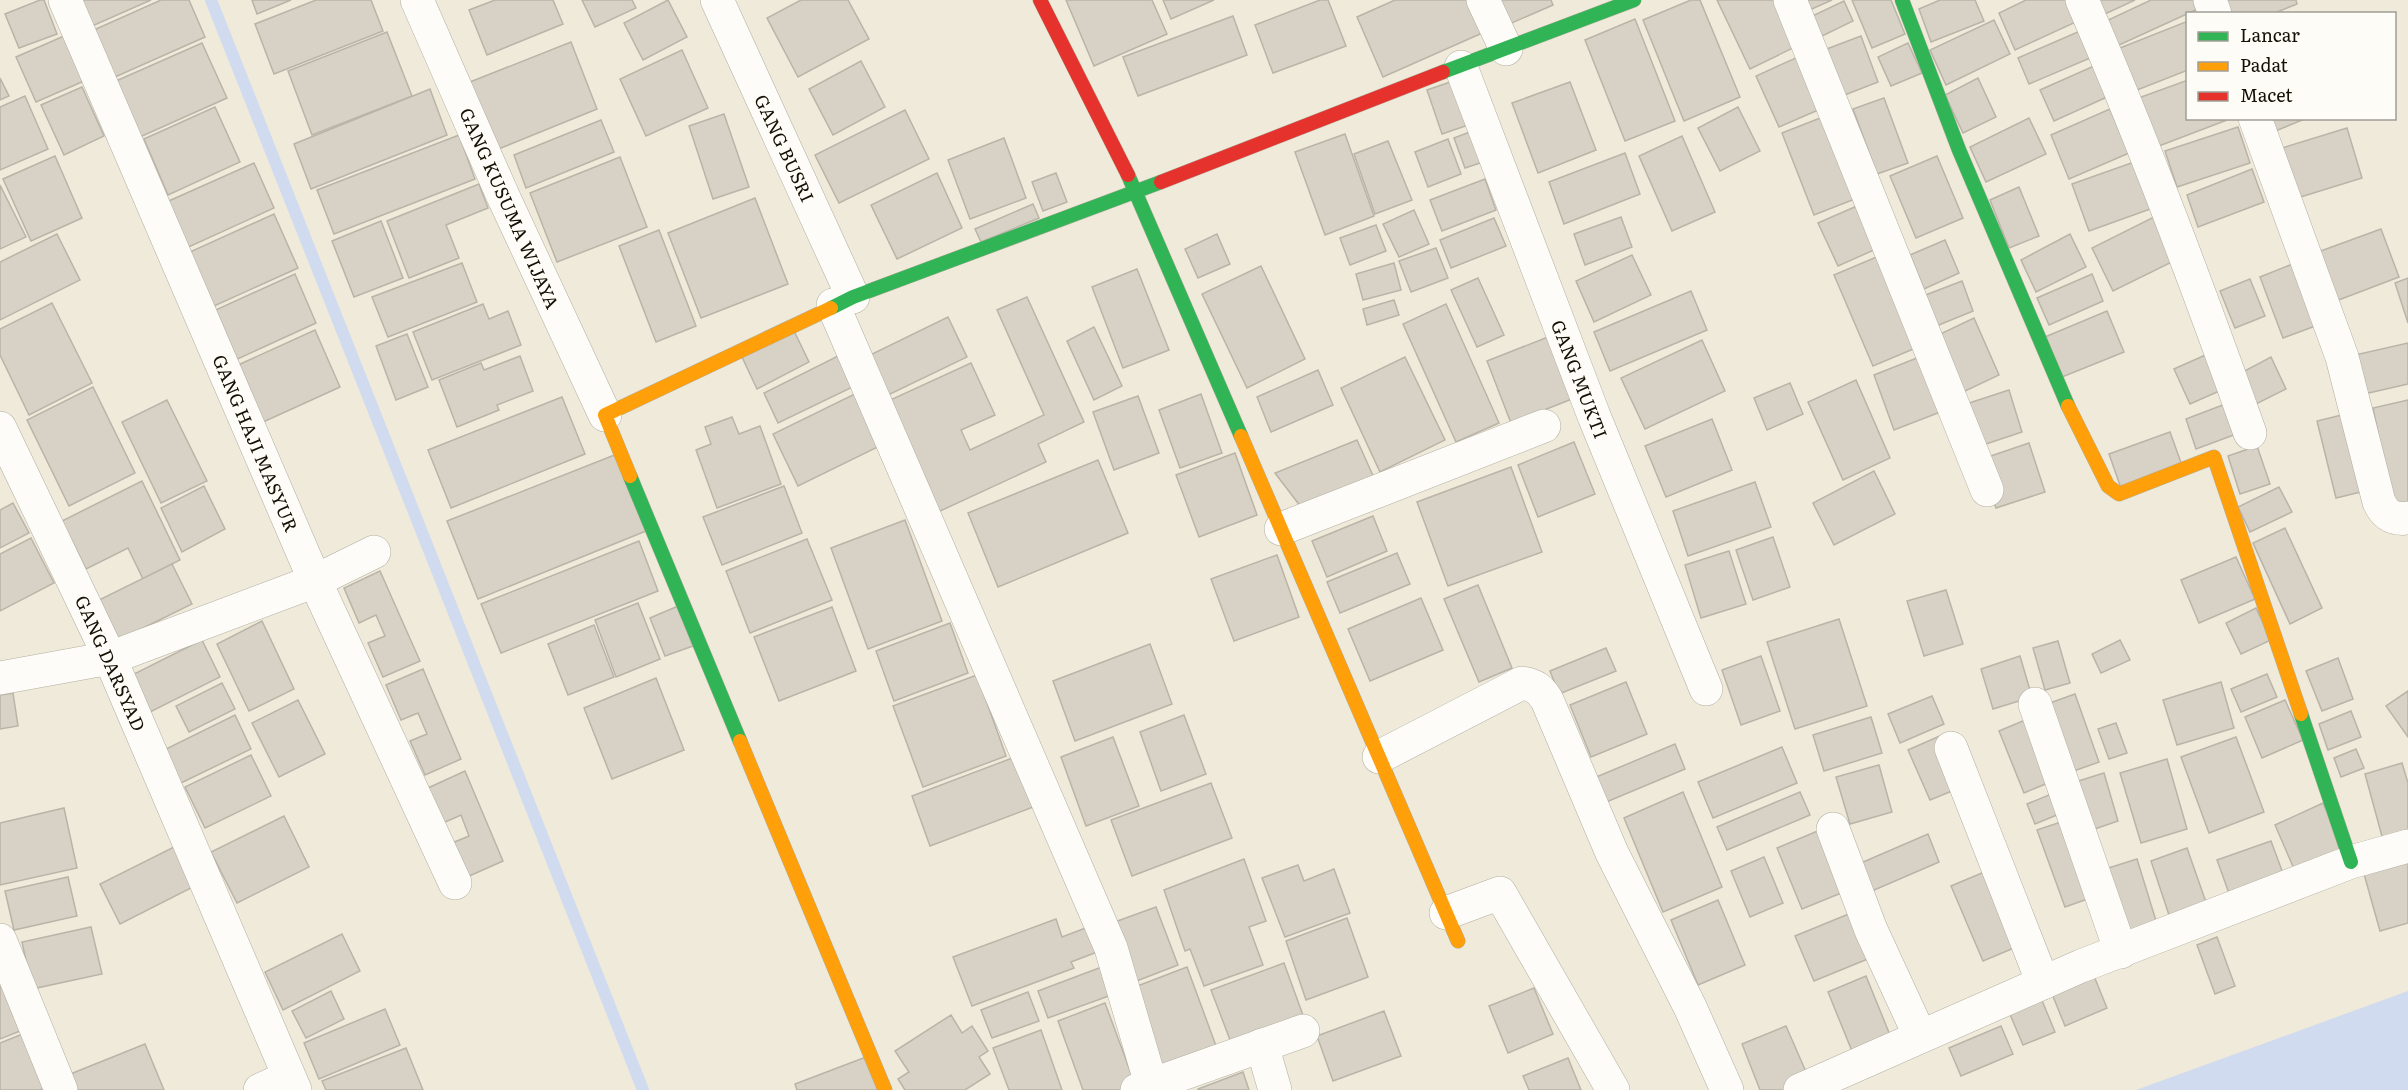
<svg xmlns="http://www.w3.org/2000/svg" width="2408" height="1090" font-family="Literata,serif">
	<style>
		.water { fill: #d1dbef }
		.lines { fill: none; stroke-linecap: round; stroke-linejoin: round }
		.stream { stroke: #d1dbef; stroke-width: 12 }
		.building { fill: #d7d2c5; stroke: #bab4a8; stroke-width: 1.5 }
		.street-casing { stroke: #b1aea0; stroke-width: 34 }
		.fast-casing { stroke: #b1aea0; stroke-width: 15 }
		.slow-casing { stroke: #b1aea0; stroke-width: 15 }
		.jam-casing { stroke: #b1aea0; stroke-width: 15 }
		.street { stroke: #fdfcf9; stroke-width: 33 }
		.fast { stroke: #30b455; stroke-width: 14 }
		.slow { stroke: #ff9f0a; stroke-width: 14 }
		.jam { stroke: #e5322d; stroke-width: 14 }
		.labels { text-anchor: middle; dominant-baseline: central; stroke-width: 4.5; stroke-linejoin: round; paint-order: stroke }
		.street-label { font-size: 18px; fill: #131006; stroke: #fefcf6 }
	</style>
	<rect width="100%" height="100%" fill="#efead9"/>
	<polygon class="water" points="2408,991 2408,1090 2136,1090"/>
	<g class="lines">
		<polyline class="stream" points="211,0 643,1090"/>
	</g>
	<g class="building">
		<polygon points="40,0 44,0 57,34 19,48 5,14"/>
		<polygon points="70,0 151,0 83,30"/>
		<polygon points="161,0 189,0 205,37 106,81 85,34"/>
		<polygon points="252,0 291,0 257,14"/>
		<polygon points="316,0 371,0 383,31 274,74 255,24"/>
		<polygon points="495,0 553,0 563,24 487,55 469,10"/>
		<polygon points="582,0 632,0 636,8 595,27"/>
		<polygon points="668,0 687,37 643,60 624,23"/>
		<polygon points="801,0 848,0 869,39 798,77 767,18"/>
		<polygon points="1066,0 1152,0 1167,34 1094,66"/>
		<polygon points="1163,0 1214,0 1171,19"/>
		<polygon points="1320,0 1328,0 1346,46 1273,73 1255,25"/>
		<polygon points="1395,0 1477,0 1489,30 1383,77 1357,17"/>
		<polygon points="1488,0 1551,0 1553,5 1500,28"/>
		<polygon points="1691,0 1700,0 1740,97 1684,121 1643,20"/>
		<polygon points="1717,0 1777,0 1799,45 1750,69"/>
		<polygon points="1799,0 1832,0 1805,12"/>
		<polygon points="1852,0 1891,0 1905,34 1872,48"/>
		<polygon points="1940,0 1975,0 1984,21 1931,42 1919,9"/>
		<polygon points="2026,0 2066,0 2076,22 2015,50 1999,13"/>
		<polygon points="2099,0 2135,0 2105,14"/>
		<polygon points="2151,0 2199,0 2202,7 2117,46 2106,21"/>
		<polygon points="2220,0 2296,0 2297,4 2272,14 2225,14"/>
		<polygon points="1844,1 1853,21 1818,38 1808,18"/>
		<polygon points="1233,16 1247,55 1138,96 1123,57"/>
		<polygon points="1635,19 1675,121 1625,141 1585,40"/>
		<polygon points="1994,20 2010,54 1946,85 1930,50"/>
		<polygon points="2188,21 2188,70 2132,92 2115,50"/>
		<polygon points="2080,31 2090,58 2029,84 2018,58"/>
		<polygon points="387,32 412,96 312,135 288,71"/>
		<polygon points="64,36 84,81 36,102 16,57"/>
		<polygon points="1861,36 1878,82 1842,96 1824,50"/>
		<polygon points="571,42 597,109 496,150 470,82"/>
		<polygon points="202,43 227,98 131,141 107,85"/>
		<polygon points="1908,43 1922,73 1891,86 1878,57"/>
		<polygon points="682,50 708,108 646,136 620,79"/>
		<polygon points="1809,52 1832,104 1779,127 1756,76"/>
		<polygon points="861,61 885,107 833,135 809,89"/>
		<polygon points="2094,66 2107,97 2054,121 2040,90"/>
		<polygon points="0,78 9,96 0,100"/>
		<polygon points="1978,78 1996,117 1963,133 1945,95"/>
		<polygon points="1459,79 1474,123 1442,134 1427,90"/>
		<polygon points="2188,80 2188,118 2227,120 2151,149 2133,100"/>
		<polygon points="1570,82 1596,150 1538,173 1512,103"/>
		<polygon points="82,87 104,136 64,155 41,105"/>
		<polygon points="430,89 447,135 311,189 294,144"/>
		<polygon points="25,96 48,149 0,170 0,107"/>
		<polygon points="1884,98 1908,163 1877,174 1853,109"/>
		<polygon points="215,107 240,162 168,195 144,139"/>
		<polygon points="1738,107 1760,151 1720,171 1698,128"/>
		<polygon points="2110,109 2129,153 2069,179 2051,135"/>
		<polygon points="905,110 929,159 839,203 815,155"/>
		<polygon points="1833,113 1865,195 1814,215 1782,133"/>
		<polygon points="724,114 749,187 713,199 689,126"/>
		<polygon points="2029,118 2046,154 1986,182 1970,147"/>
		<polygon points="2267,118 2307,118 2273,132"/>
		<polygon points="601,120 614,152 526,188 514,155"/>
		<polygon points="2238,127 2250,163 2177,187 2165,151"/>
		<polygon points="2347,128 2362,178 2294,199 2279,149"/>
		<polygon points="1475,130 1486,161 1465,168 1454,138"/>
		<polygon points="1345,134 1374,216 1325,235 1295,152"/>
		<polygon points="459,135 475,179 334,234 317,190"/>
		<polygon points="1682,136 1715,212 1672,231 1639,156"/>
		<polygon points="1004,138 1026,198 970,219 948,160"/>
		<polygon points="1448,139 1461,174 1428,187 1415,152"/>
		<polygon points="1388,141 1412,200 1375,214 1354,154"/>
		<polygon points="1625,153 1640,194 1564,224 1549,182"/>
		<polygon points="55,156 82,218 31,241 3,179"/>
		<polygon points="1937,156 1963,218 1916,238 1890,176"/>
		<polygon points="620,157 647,227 557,262 530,193"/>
		<polygon points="2137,161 2153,208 2089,231 2072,184"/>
		<polygon points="254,163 274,208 182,250 162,204"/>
		<polygon points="2252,169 2264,202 2198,227 2187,195"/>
		<polygon points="937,173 962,228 897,259 871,205"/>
		<polygon points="1056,173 1067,202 1043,211 1032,182"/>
		<polygon points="1485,179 1496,210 1442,231 1430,200"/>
		<polygon points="479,184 488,208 446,225 459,258 409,278 387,221"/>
		<polygon points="0,185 26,237 0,249"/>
		<polygon points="2019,187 2039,236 2009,248 1990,200"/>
		<polygon points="755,198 788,284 701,318 668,233"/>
		<polygon points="1866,202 1885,245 1838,266 1818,223"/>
		<polygon points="1033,204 1039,218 981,242 975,229"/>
		<polygon points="1414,210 1429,244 1399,257 1383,224"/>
		<polygon points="274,214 298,268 203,311 179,257"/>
		<polygon points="2158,215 2180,258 2113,291 2092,248"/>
		<polygon points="1621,217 1632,247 1585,265 1574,234"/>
		<polygon points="1494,218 1506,246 1451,268 1440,240"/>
		<polygon points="381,221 403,278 354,297 332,241"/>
		<polygon points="1376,225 1386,251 1350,265 1340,238"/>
		<polygon points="2381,229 2399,277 2336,301 2318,252"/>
		<polygon points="659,230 696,326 656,342 619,246"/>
		<polygon points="57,234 80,280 0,320 0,262"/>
		<polygon points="1217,234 1230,264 1198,278 1185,249"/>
		<polygon points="2070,234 2086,267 2036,292 2021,260"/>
		<polygon points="1945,240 1959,273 1924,289 1910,255"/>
		<polygon points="1436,248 1448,278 1411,292 1399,261"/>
		<polygon points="1886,253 1925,344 1873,366 1834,275"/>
		<polygon points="1632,255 1651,295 1594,322 1576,281"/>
		<polygon points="462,263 477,302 388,337 372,297"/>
		<polygon points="1394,263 1401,290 1363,300 1356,274"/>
		<polygon points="2295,263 2318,325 2283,338 2260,277"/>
		<polygon points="1261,266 1305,359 1247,388 1202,294"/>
		<polygon points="1137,269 1169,350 1123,368 1092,287"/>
		<polygon points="295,274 316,323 231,362 209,313"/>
		<polygon points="2092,274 2103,301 2049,325 2037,298"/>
		<polygon points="1478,278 1504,335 1477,347 1451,290"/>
		<polygon points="2408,278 2408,323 2395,283"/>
		<polygon points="2250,279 2265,316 2235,328 2220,291"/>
		<polygon points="1962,281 1973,311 1934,327 1923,296"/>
		<polygon points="1691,291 1707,330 1610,371 1594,332"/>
		<polygon points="1027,297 1084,422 1038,444 1046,462 938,512 888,401 971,363 995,415 961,430 970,450 1044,415 997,310"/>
		<polygon points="1394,300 1399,315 1367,325 1363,309"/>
		<polygon points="52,303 92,383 29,415 0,355 0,329"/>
		<polygon points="483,304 489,319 508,311 521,345 432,380 413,332"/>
		<polygon points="1446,304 1499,423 1456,442 1403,324"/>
		<polygon points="2107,311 2124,352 2062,377 2045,337"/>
		<polygon points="948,317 967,357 886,396 868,356"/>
		<polygon points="1974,318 1999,375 1961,393 1936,336"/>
		<polygon points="1094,327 1122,386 1094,400 1067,341"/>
		<polygon points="315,330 340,387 261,423 236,366"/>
		<polygon points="794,331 809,362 757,389 742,357"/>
		<polygon points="407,334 428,387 396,400 376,346"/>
		<polygon points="1548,337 1572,399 1511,423 1487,361"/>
		<polygon points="1702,340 1725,391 1645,429 1621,378"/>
		<polygon points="2408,343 2408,384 2364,394 2355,355"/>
		<polygon points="848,351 863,382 778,423 764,393"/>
		<polygon points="2210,353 2226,388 2190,404 2174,369"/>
		<polygon points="1927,354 1948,409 1894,430 1874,375"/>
		<polygon points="520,356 533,391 497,405 499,410 457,427 439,380 481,363 484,370"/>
		<polygon points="1405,357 1445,440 1380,472 1341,388"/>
		<polygon points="2271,357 2286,389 2252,406 2237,375"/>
		<polygon points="1318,370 1333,405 1271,432 1257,397"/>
		<polygon points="1856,380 1890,458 1843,480 1808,402"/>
		<polygon points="1790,383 1803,414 1767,430 1754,398"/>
		<polygon points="93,387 135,473 69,506 27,420"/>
		<polygon points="865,389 890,441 798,486 773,434"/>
		<polygon points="2009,390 2022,432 1977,447 1963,405"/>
		<polygon points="1201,394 1222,453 1180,468 1159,410"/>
		<polygon points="1138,396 1159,453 1114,470 1093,412"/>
		<polygon points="562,397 585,454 451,508 428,450"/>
		<polygon points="167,400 207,481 161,503 122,422"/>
		<polygon points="2408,400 2408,509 2394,512 2373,408"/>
		<polygon points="2228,403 2239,433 2196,449 2186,419"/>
		<polygon points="2350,413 2369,490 2336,498 2317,421"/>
		<polygon points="732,417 739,434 760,426 781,484 717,508 696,450 711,444 705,427"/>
		<polygon points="1712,419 1732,470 1666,497 1645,446"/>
		<polygon points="2170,432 2183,468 2122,491 2109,454"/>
		<polygon points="1357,440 1375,480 1304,511 1275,473"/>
		<polygon points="1574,442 1595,494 1538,517 1518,465"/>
		<polygon points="2029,443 2045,492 1996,508 1979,460"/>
		<polygon points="2257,446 2270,484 2240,494 2228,456"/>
		<polygon points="1235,453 1257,515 1199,537 1176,475"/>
		<polygon points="617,454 646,531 478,599 447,521"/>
		<polygon points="1098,460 1128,533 998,587 968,513"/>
		<polygon points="1511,467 1542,552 1448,586 1417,502"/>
		<polygon points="1874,471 1895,514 1834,545 1813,503"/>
		<polygon points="142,481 180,560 143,579 128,548 86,569 62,521"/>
		<polygon points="1755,482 1771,527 1688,556 1673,511"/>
		<polygon points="204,486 225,529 182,552 161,508"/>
		<polygon points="784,486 802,533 722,565 703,517"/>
		<polygon points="2279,487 2292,512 2250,532 2238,507"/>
		<polygon points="13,503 29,533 0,548 0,510"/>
		<polygon points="1373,516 1387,551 1327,577 1312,541"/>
		<polygon points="905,520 942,621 868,649 831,548"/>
		<polygon points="2285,528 2322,608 2290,624 2253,543"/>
		<polygon points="1773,537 1790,587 1753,600 1736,550"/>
		<polygon points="31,538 54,583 0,611 0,554"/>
		<polygon points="807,539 832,600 750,633 726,571"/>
		<polygon points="639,541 658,591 501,653 481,604"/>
		<polygon points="1729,551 1746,604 1701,618 1685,565"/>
		<polygon points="1397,553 1410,584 1340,613 1327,582"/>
		<polygon points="1277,555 1299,617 1234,641 1211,579"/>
		<polygon points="2236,557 2255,599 2199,623 2181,580"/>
		<polygon points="172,564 192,604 119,640 99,600"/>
		<polygon points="380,571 420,661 383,677 368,643 385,636 376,615 359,623 344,588"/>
		<polygon points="1478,585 1512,668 1479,682 1444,599"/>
		<polygon points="1946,590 1963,644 1924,656 1907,601"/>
		<polygon points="1421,598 1443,650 1370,681 1348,629"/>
		<polygon points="638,603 660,659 616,677 595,620"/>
		<polygon points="678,606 693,646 665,656 650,618"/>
		<polygon points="832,607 856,671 779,701 754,637"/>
		<polygon points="2256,608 2271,640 2241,654 2226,623"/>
		<polygon points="1839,619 1867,706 1795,729 1767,642"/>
		<polygon points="262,621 294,689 249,711 217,644"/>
		<polygon points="950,623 968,673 894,701 876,651"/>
		<polygon points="594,625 614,677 568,695 548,644"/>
		<polygon points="202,640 220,677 150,712 132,675"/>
		<polygon points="2120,640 2130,660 2101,673 2092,654"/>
		<polygon points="2058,641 2070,683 2045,690 2033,648"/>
		<polygon points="1150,644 1172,704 1075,741 1053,681"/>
		<polygon points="1606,648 1616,671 1559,694 1550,671"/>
		<polygon points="1761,656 1780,711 1741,725 1722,670"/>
		<polygon points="2020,656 2032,697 1993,709 1981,669"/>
		<polygon points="2338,658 2353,699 2322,711 2306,671"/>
		<polygon points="423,669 461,759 425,775 410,741 427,734 418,713 401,720 386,685"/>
		<polygon points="2267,674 2277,697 2241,712 2231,689"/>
		<polygon points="977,675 1006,756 923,787 893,706"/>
		<polygon points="656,678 684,750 612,779 584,708"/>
		<polygon points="1626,682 1647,734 1591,757 1570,705"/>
		<polygon points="2221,682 2234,728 2177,745 2163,700"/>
		<polygon points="222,683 235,709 189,732 176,706"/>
		<polygon points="2408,691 2408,737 2386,706"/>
		<polygon points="13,693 18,726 0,729 0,695"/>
		<polygon points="2075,694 2099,762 2071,772 2047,704"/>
		<polygon points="1932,696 1944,724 1900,743 1888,714"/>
		<polygon points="298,700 325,754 279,777 252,723"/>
		<polygon points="2285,700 2303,740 2262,758 2245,717"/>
		<polygon points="2351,711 2361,737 2328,750 2319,724"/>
		<polygon points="235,715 251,749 181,783 164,750"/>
		<polygon points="1184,715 1206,774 1161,791 1140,732"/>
		<polygon points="1871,717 1882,753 1824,771 1813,735"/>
		<polygon points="2030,718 2055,780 2024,793 1999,731"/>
		<polygon points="2116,723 2127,753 2109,759 2098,729"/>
		<polygon points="1942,735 1964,786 1930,800 1908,750"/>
		<polygon points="1113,737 1139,806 1086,826 1061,757"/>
		<polygon points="2236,737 2264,812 2209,833 2181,757"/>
		<polygon points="1675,744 1685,769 1604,803 1594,778"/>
		<polygon points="1782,747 1797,783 1713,818 1698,782"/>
		<polygon points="2356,749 2364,768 2341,777 2334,758"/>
		<polygon points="251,755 271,796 205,828 185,787"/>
		<polygon points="1015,757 1033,807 930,846 912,796"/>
		<polygon points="2167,759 2187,829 2141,843 2120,773"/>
		<polygon points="2402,763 2408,783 2408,833 2383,840 2365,774"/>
		<polygon points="1879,765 1892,812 1850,824 1836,777"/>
		<polygon points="465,771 503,861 467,877 452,843 469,836 461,815 443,823 428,788"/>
		<polygon points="2104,773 2118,821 2086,832 2072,783"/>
		<polygon points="1211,783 1232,838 1132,876 1111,820"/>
		<polygon points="2061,790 2069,810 2035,824 2027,804"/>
		<polygon points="1683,792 1722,887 1663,912 1624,818"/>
		<polygon points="1800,792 1810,815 1727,850 1717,827"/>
		<polygon points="2323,803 2344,849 2295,871 2275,825"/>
		<polygon points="64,808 77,868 0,885 0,823"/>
		<polygon points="284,816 309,867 237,903 211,852"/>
		<polygon points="2073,818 2099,895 2065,907 2037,830"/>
		<polygon points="1820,830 1846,891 1802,909 1777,848"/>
		<polygon points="1928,834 1939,862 1865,894 1854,866"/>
		<polygon points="2271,841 2284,876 2230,896 2217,860"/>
		<polygon points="174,847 193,887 120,924 100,884"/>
		<polygon points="2187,848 2207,905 2170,918 2151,861"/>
		<polygon points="1764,857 1783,903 1750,917 1731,871"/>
		<polygon points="1244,859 1266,921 1249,927 1263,965 1204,986 1190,949 1185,951 1164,890"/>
		<polygon points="2137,859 2157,924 2119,936 2099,871"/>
		<polygon points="2408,861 2408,923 2380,931 2364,874"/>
		<polygon points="1298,865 1304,881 1334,869 1350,913 1285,937 1262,878"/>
		<polygon points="1989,870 2021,945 1983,961 1951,886"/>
		<polygon points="68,877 77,916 14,930 5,891"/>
		<polygon points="1718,900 1745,965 1698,985 1671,920"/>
		<polygon points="1156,907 1178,965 1134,982 1112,923"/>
		<polygon points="1856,911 1875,956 1814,981 1795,936"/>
		<polygon points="1347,918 1368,977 1306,1000 1286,941"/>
		<polygon points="1056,919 1062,937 1096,924 1105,949 1071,962 1074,968 972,1006 953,957"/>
		<polygon points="91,927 102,974 32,989 22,942"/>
		<polygon points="342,934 360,971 283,1010 265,972"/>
		<polygon points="2217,937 2235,986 2215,994 2197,945"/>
		<polygon points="1284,963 1304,1018 1232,1045 1211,990"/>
		<polygon points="1107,965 1117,993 1048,1018 1038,991"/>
		<polygon points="2090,966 2107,1008 2065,1026 2048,984"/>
		<polygon points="1187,967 1219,1054 1158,1077 1127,990"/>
		<polygon points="1866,976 1892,1040 1854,1056 1828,992"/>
		<polygon points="7,983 25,1029 0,1039 0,986"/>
		<polygon points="1534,988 1553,1034 1508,1053 1489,1006"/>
		<polygon points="331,991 344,1019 306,1038 292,1011"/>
		<polygon points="1028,992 1039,1021 992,1038 981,1010"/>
		<polygon points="2041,998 2055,1032 2023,1045 2009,1012"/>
		<polygon points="1105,1003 1135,1084 1120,1090 1083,1090 1058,1021"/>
		<polygon points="385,1009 400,1045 319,1079 304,1043"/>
		<polygon points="1384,1011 1401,1056 1333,1081 1317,1036"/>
		<polygon points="951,1015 962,1033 972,1026 988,1051 979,1057 990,1074 965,1090 905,1090 898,1079 909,1072 895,1051"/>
		<polygon points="1786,1026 1810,1081 1789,1090 1760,1090 1742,1044"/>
		<polygon points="2001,1026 2013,1054 1961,1076 1949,1048"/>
		<polygon points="1041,1030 1062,1090 1009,1090 993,1048"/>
		<polygon points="30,1031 52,1085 40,1090 0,1090 0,1043"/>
		<polygon points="145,1044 164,1090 68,1090 63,1077"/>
		<polygon points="406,1048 423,1090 326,1090 322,1081"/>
		<polygon points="866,1057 878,1090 797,1090 795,1084"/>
		<polygon points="1568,1058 1581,1090 1529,1090 1523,1076"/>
		<polygon points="1243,1072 1249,1090 1198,1090 1198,1089"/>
	</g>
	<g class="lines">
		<defs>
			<g id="street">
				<polyline points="65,0 315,581 455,883"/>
				<polyline points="417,0 503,196 605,415"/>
				<polyline points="717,0 853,297"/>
				<polyline points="1483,0 1506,49"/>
				<polyline points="1790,0 1987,490"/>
				<path d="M2082,0C2144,142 2198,287 2250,433"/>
				<polyline points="2210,0 2215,14"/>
				<polyline points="1461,67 1594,416 1706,689"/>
				<path d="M2255,118L2342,357L2379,502C2385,515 2393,520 2408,518"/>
				<polyline points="833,305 1111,948 1151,1084"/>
				<polyline points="0,428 110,658 295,1090"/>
				<polyline points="1281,529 1544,426"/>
				<polyline points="0,678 110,658 315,581 374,552"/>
				<polyline points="2035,704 2121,952"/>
				<polyline points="1951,748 2043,983"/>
				<path d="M1379,757L1522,683C1535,685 1540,689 1547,700L1612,853L1690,1007L1727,1090"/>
				<polyline points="1833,829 1871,930 1920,1036"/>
				<polyline points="1446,913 1500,893 1613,1090"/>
				<polyline points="0,940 61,1090"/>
				<polyline points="1262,1045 1275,1090"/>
				<polyline points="260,1090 289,1077"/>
				<polyline points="1137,1090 1303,1031"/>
				<polyline points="1800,1090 2081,966 2351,862 2408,846"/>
			</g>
			<g id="fast">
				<polyline points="1902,0 1959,150 2068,406"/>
				<polyline points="1443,72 1634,0"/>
				<polyline points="1128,175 1241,436"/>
				<polyline points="831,308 853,297 1161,182"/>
				<polyline points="630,476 740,741"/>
				<polyline points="2301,714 2351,862"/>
			</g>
			<g id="slow">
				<polyline points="2068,406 2108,486 2119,494 2214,457 2301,714"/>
				<polyline points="1241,436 1458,941"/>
				<polyline points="630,476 605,415 831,308"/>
				<polyline points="740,741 885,1090"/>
			</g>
			<g id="jam">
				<polyline points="1040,0 1128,175"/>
				<polyline points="1161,182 1443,72"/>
			</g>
		</defs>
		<use href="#street" class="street-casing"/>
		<use href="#fast" class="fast-casing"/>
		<use href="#slow" class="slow-casing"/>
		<use href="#jam" class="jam-casing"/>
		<use href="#street" class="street"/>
		<use href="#fast" class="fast"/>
		<use href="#slow" class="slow"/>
		<use href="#jam" class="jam"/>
	</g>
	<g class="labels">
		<g class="street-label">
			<text transform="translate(785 148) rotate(65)">GANG BUSRI</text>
			<text transform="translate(510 208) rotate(66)">GANG KUSUMA WIJAYA</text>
			<text transform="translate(1580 379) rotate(69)">GANG MUKTI</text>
			<text transform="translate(256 443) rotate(67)">GANG HAJI MASYUR</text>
			<text transform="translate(111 663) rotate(66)">GANG DARSYAD</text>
		</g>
	</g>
	<rect x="2186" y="12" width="210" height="108" fill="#fefcf6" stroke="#a09e96" stroke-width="1.5"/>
	<rect x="2198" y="32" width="30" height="9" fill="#30b455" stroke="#a09e96" stroke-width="1.5"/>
	<text x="2240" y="42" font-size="18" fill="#131006">Lancar</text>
	<rect x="2198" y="62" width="30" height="9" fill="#ff9f0a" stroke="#a09e96" stroke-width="1.5"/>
	<text x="2240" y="72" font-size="18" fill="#131006">Padat</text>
	<rect x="2198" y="92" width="30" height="9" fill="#e5322d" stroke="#a09e96" stroke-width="1.5"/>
	<text x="2240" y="102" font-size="18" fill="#131006">Macet</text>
</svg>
